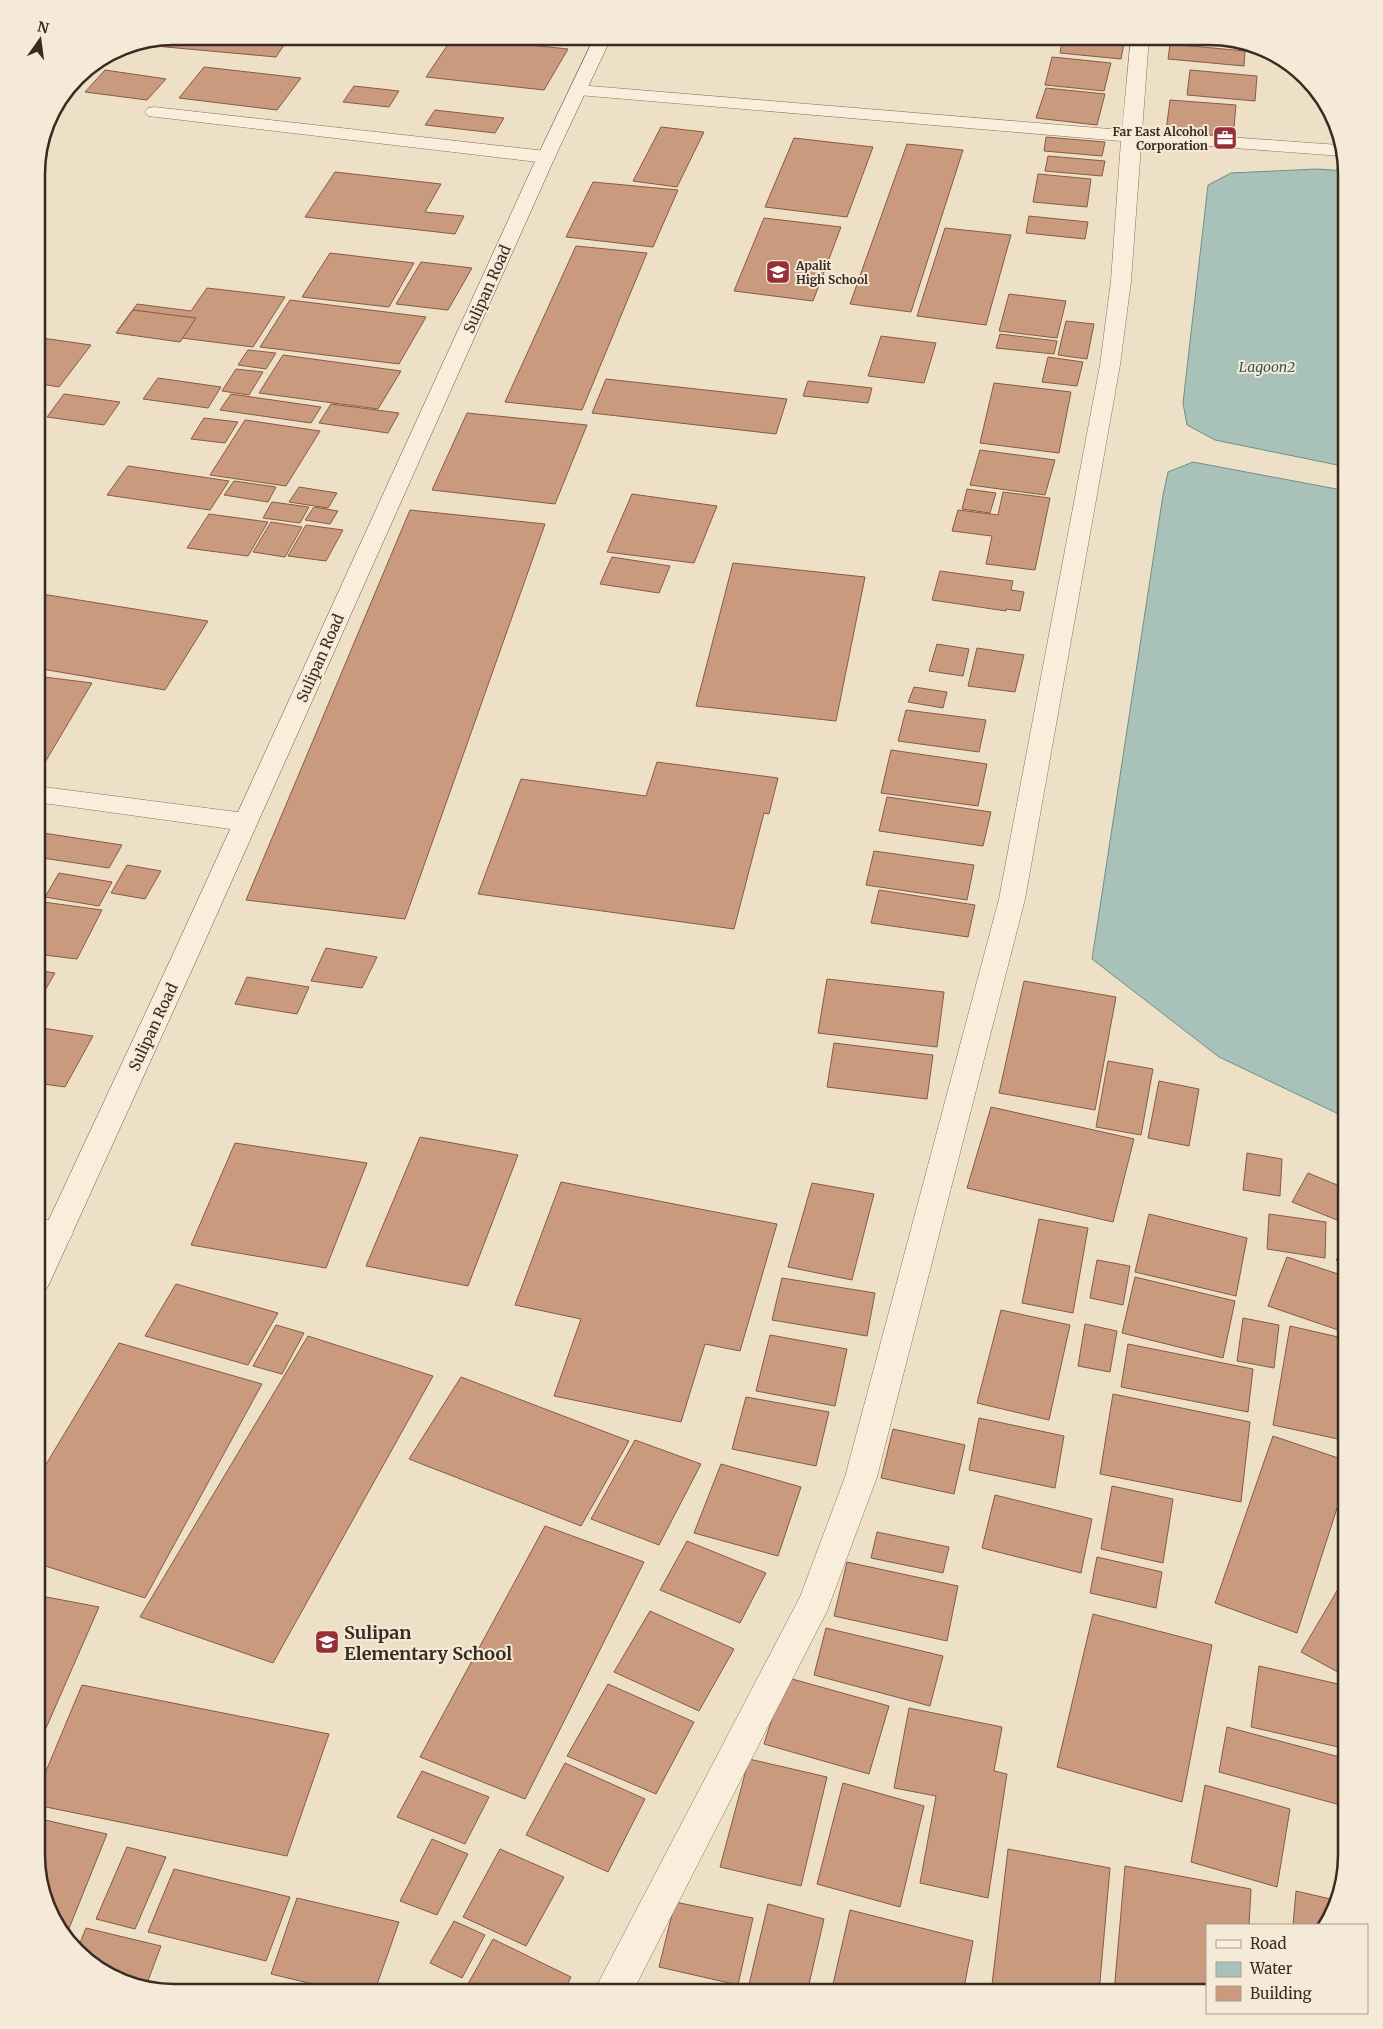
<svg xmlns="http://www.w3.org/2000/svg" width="1383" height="2029" font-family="Merriweather,serif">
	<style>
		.water { fill: #a8c1b9; stroke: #6f9086 }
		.building { fill: #ca9a7f; stroke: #875a44 }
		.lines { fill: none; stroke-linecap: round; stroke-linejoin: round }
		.lane-casing { stroke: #89725d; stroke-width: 1 }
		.street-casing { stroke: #89725d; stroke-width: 1 }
		.secondary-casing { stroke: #6b5340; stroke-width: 1 }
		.lane { fill: #f8eedb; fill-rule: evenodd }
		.street { fill: #f8eedb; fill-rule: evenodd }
		.secondary { fill: #f8eedb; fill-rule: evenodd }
		.labels { text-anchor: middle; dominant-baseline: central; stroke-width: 4; stroke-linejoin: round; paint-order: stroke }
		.far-poi-label { font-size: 12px; font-weight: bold; fill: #3a2b20; stroke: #f5ead7; text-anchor: end }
		.far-water-label { font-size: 14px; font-style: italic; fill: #305954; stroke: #f5ead7 }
		.street-label { font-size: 15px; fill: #3a2b20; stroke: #f5ead7 }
		.near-poi-label { font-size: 18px; font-weight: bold; fill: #3a2b20; stroke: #f5ead7; text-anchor: start }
		.rim { fill: none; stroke: #3a2b20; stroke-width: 2.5 }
	</style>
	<rect width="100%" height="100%" fill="#ede0c7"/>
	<g class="water">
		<polygon points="1317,169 1346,171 1347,174 1347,467 1215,440 1187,425 1183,403 1208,185 1231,173"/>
		<polygon points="1193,462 1347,491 1347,1118 1219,1057 1092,959 1163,495 1168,472"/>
	</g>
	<g class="building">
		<polygon points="174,36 290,36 276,57 133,44"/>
		<polygon points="1063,36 1125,38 1121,59 1060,53"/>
		<polygon points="453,37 568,49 544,90 426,77"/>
		<polygon points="1163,37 1217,37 1243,46 1163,39"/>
		<polygon points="1170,44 1245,51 1244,66 1168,59"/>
		<polygon points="1052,57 1111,63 1104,91 1045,85"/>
		<polygon points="204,67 301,78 277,110 179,98"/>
		<polygon points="105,70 166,79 147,100 85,92"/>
		<polygon points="1190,70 1257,76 1255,101 1187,95"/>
		<polygon points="354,86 399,91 389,107 343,102"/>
		<polygon points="1046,88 1105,94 1097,125 1036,118"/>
		<polygon points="1170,100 1236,105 1233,137 1166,131"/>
		<polygon points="435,110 504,118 495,133 425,125"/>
		<polygon points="661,127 704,132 677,187 633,181"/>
		<polygon points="1046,137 1105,142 1102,156 1044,151"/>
		<polygon points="794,138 873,147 847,217 765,207"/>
		<polygon points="907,144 963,150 911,312 850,304"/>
		<polygon points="1048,156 1105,161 1102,176 1045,171"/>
		<polygon points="335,172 441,184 425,212 464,216 455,234 305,217"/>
		<polygon points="1038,174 1091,179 1087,207 1033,202"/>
		<polygon points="593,182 678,190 653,247 566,237"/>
		<polygon points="1029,216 1088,222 1085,239 1026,233"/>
		<polygon points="764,218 841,227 813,301 734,291"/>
		<polygon points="945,228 1011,235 986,325 917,316"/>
		<polygon points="576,246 647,253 582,410 505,402"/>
		<polygon points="330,253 414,263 389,307 302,297"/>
		<polygon points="421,262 472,268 448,310 396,304"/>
		<polygon points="207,288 285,297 253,347 118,330 137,304 191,311"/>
		<polygon points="1009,294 1066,301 1057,338 999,331"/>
		<polygon points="290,300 426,317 399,364 260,347"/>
		<polygon points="133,310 196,318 180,342 116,333"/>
		<polygon points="1066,321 1094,324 1087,359 1058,355"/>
		<polygon points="1000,334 1057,341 1054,354 996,348"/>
		<polygon points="881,336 936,343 924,383 868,376"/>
		<polygon points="42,338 91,345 59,387 36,383 37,345"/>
		<polygon points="248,350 276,353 266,369 238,365"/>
		<polygon points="283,355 401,371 378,409 259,393"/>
		<polygon points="1048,357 1083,362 1077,386 1042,382"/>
		<polygon points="236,369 263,372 249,395 222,391"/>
		<polygon points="158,378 221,387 208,408 143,399"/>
		<polygon points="606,379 787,399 776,434 592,413"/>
		<polygon points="808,381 872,388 868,403 803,396"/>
		<polygon points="994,383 1071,392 1059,453 980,443"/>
		<polygon points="64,394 120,402 104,425 47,417"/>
		<polygon points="231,394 321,407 311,423 220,410"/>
		<polygon points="331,404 399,413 388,433 319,423"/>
		<polygon points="467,413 587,425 555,504 432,490"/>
		<polygon points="204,418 238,422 225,443 191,439"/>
		<polygon points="245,420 320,431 286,486 210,475"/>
		<polygon points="980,450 1055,460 1045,495 970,485"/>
		<polygon points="128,466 229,481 210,510 107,495"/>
		<polygon points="234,481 276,487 268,502 224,495"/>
		<polygon points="299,487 337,493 328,508 289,502"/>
		<polygon points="967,489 996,493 990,513 962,509"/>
		<polygon points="1003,492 1050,498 1035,570 986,564 992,536 952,531 958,510 998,515"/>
		<polygon points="632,494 717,506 694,563 607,552"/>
		<polygon points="272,502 309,507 300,523 263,518"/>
		<polygon points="314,507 338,511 330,524 305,520"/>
		<polygon points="410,510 545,524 405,919 246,900"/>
		<polygon points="209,514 268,522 248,556 187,548"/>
		<polygon points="271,522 302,527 285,557 253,552"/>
		<polygon points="306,525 343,530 326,561 288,556"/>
		<polygon points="612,557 670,566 659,593 600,584"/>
		<polygon points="733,563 865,577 836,721 696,706"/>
		<polygon points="940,571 1013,581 1011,590 1024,592 1020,611 1006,609 1006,611 932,600"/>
		<polygon points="36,593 208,621 165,690 36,668"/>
		<polygon points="937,644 969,649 963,676 929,671"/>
		<polygon points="977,648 1024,655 1015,692 968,686"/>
		<polygon points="36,676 92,683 44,764 36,762"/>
		<polygon points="914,687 947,692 943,708 908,702"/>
		<polygon points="906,710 986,720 979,752 898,741"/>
		<polygon points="891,750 987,764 978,806 881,793"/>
		<polygon points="657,762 778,778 769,814 764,813 734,929 478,894 521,779 646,796"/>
		<polygon points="887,797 991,812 983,846 879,831"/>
		<polygon points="43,833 122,845 109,868 36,857 36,844"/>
		<polygon points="874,851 974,865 967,900 866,885"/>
		<polygon points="127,865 161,871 145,899 111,893"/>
		<polygon points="59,873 112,882 99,906 45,897"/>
		<polygon points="879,890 975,905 968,937 871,923"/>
		<polygon points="36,901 102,910 77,959 36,954"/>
		<polygon points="326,948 377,957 362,988 311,981"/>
		<polygon points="36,970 55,973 36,1006"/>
		<polygon points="247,977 309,987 297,1014 235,1004"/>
		<polygon points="827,979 944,992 937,1047 818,1033"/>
		<polygon points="1024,981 1116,997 1095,1110 999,1093"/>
		<polygon points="36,1027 93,1036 65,1087 36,1083"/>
		<polygon points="834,1043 933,1055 927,1099 827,1087"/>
		<polygon points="1108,1061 1153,1069 1141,1135 1096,1127"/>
		<polygon points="1159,1081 1199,1089 1189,1146 1148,1138"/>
		<polygon points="991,1107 1134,1139 1113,1222 967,1188"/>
		<polygon points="420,1137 518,1155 468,1286 366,1266"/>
		<polygon points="235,1143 367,1163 326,1268 191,1245"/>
		<polygon points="1247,1153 1282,1159 1280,1196 1243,1190"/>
		<polygon points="1308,1173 1347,1189 1347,1199 1337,1220 1292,1202"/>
		<polygon points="561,1182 777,1224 740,1351 705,1344 681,1422 554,1396 581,1319 515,1305"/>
		<polygon points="812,1183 874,1194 852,1280 788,1267"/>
		<polygon points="1149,1214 1247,1238 1236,1296 1135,1272"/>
		<polygon points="1269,1214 1326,1222 1325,1258 1267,1249"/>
		<polygon points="1039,1219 1088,1228 1073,1313 1022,1303"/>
		<polygon points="1347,1244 1347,1265 1336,1260"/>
		<polygon points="1287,1257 1347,1277 1347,1333 1268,1306"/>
		<polygon points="1097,1260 1130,1266 1123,1305 1090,1298"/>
		<polygon points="1135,1277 1235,1301 1223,1358 1122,1333"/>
		<polygon points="782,1278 875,1293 867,1336 772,1320"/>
		<polygon points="176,1284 278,1313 248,1365 145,1336"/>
		<polygon points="1001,1310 1070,1325 1049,1420 977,1403"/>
		<polygon points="1243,1318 1279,1325 1274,1368 1237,1361"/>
		<polygon points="1085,1324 1117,1331 1110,1372 1078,1366"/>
		<polygon points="276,1325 304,1333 282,1374 253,1366"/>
		<polygon points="1290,1326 1347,1339 1347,1441 1273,1425"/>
		<polygon points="770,1335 847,1349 835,1406 756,1391"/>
		<polygon points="308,1336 433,1376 273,1663 140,1617"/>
		<polygon points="119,1343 262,1384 145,1598 36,1563 36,1481"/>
		<polygon points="1128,1344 1253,1369 1248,1412 1121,1387"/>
		<polygon points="461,1377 629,1441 581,1526 409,1459"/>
		<polygon points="1113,1394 1250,1422 1241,1502 1100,1474"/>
		<polygon points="746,1397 829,1412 816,1466 732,1449"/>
		<polygon points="979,1418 1064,1436 1055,1488 969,1470"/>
		<polygon points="893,1429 965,1445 954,1494 881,1478"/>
		<polygon points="1273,1436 1347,1461 1347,1477 1297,1633 1215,1603"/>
		<polygon points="635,1440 701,1464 659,1545 591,1519"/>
		<polygon points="721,1464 801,1487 778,1556 694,1533"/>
		<polygon points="1112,1486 1173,1499 1163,1563 1101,1549"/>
		<polygon points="995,1495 1092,1519 1081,1573 982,1548"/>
		<polygon points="545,1526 644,1562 525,1799 420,1757"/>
		<polygon points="877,1532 949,1547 943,1573 871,1558"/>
		<polygon points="687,1541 766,1573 740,1623 660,1590"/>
		<polygon points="1097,1557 1162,1572 1156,1608 1090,1593"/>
		<polygon points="847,1562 958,1586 947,1641 834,1616"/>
		<polygon points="1347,1574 1347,1677 1301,1652"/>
		<polygon points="36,1595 99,1607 36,1751"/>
		<polygon points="650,1611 734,1649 699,1711 614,1672"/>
		<polygon points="1093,1614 1212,1645 1182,1802 1057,1767"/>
		<polygon points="826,1628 943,1656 930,1706 814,1675"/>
		<polygon points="1259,1666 1347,1686 1347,1749 1251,1727"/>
		<polygon points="785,1677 889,1706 869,1774 764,1744"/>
		<polygon points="608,1684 694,1722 656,1794 567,1756"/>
		<polygon points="82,1685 329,1734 287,1856 36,1805 36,1795"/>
		<polygon points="909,1708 1002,1727 994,1771 1007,1774 988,1898 920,1883 936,1796 894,1788"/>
		<polygon points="1227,1727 1347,1759 1344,1806 1219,1772"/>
		<polygon points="749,1759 827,1777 801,1886 720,1867"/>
		<polygon points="565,1763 645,1799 608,1872 526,1835"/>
		<polygon points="422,1771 489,1797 465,1844 397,1817"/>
		<polygon points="843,1783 924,1806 900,1907 817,1884"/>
		<polygon points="1205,1785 1290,1809 1277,1887 1191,1862"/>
		<polygon points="36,1818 107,1834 68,1931 60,1929 55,1923 36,1855"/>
		<polygon points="432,1839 468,1854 437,1915 400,1901"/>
		<polygon points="127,1847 166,1857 135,1929 96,1919"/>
		<polygon points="500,1849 564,1877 526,1946 463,1917"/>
		<polygon points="1008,1849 1110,1868 1099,1993 991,1993"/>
		<polygon points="1125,1866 1251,1889 1249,1925 1207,1925 1207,1993 1114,1993"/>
		<polygon points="174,1869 290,1897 266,1961 148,1932"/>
		<polygon points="1296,1891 1335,1900 1327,1925 1293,1925"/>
		<polygon points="297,1898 399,1922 374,1993 350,1993 271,1974"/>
		<polygon points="675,1902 753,1918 738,1985 659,1967"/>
		<polygon points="768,1904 824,1919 807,1993 747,1993"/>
		<polygon points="850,1910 973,1941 963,1993 831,1993"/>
		<polygon points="454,1921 485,1935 462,1978 430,1963"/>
		<polygon points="86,1928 161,1946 146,1986 98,1970 78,1948"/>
		<polygon points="493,1939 571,1977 563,1993 463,1993"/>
	</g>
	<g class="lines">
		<defs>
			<g id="lane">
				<polygon points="154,107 546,151 553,153 555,157 553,161 546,163 148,116 145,112 148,108"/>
				<polygon points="1131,130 1339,145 1342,156 1125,140 1122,136 1125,132"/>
				<polygon points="36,786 245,813 254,816 258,822 254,828 245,831 36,802"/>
				<polygon points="36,1217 69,1225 73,1233 69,1241 58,1245 36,1240"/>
			</g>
			<polygon id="street" points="1131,37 1149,37 1131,281 1120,365 1025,899 877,1477 827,1611 632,1993 593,1993 800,1597 845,1477 999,899 1100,365 1111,281 1121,141 578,95 572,94 569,90 572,86 578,85 1122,130"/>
			<polygon id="secondary" points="595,36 612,36 555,157 200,952 51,1280 47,1288 36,1292 36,1247 174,952 537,157"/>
		</defs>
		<use href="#lane" class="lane-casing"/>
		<use href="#street" class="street-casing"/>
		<use href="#secondary" class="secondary-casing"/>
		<use href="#lane" class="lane"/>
		<use href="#street" class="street"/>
		<use href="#secondary" class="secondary"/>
	</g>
	<defs>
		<symbol id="office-square" viewBox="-11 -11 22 22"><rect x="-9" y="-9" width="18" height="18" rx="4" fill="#962f36" stroke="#f5ead7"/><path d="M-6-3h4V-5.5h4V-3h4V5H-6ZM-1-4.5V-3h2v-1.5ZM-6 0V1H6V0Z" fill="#fff"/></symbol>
		<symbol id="school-square" viewBox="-11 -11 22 22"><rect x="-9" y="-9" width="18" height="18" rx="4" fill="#962f36" stroke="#f5ead7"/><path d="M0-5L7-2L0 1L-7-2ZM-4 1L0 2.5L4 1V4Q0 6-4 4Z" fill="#fff"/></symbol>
	</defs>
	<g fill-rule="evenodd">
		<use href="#office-square" x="1211" y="124" width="28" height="28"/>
		<use href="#school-square" x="764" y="258" width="28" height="28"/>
		<use href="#school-square" x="313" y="1628" width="28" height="28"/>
	</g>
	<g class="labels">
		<g class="far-poi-label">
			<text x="1208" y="131">Far East Alcohol<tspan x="1208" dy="14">Corporation</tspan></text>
			<text x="796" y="265" text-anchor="start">Apalit<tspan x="796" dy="14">High School</tspan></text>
		</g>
		<g class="far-water-label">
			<text x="1267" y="367">Lagoon2</text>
		</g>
		<g class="street-label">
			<text transform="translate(487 289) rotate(-66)">Sulipan Road</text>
			<text transform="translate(320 658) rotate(-66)">Sulipan Road</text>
			<text transform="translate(153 1027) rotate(-65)">Sulipan Road</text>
		</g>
		<g class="near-poi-label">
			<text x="344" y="1632">Sulipan<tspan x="344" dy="21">Elementary School</tspan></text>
		</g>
	</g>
	<path d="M0 0H1383V2029H0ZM174 45H1209A129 129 0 0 1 1338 174V1855A129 129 0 0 1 1209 1984H174A129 129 0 0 1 45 1855V174A129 129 0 0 1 174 45Z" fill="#f5ead7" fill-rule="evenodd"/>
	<path class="rim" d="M174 45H1209A129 129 0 0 1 1338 174V1855A129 129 0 0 1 1209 1984H174A129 129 0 0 1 45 1855V174A129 129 0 0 1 174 45Z"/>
	<rect x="1206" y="1924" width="162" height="90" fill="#f5ead7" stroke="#aa9e8e"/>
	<rect x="1216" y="1940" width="25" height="8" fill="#f8eedb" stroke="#aa9e8e"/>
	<text x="1250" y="1949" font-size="15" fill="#3a2b20">Road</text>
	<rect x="1216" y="1962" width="25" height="15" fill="#a8c1b9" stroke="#aa9e8e"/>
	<text x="1250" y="1974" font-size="15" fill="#3a2b20">Water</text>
	<rect x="1216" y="1986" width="25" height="15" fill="#ca9a7f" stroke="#aa9e8e"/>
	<text x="1250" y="1999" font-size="15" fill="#3a2b20">Building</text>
	<g transform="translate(40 40) rotate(14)" stroke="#f5ead7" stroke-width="4" paint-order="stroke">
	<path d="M0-4L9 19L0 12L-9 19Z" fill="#3a2b20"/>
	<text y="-8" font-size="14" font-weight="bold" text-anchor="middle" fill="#3a2b20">N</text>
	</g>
</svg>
